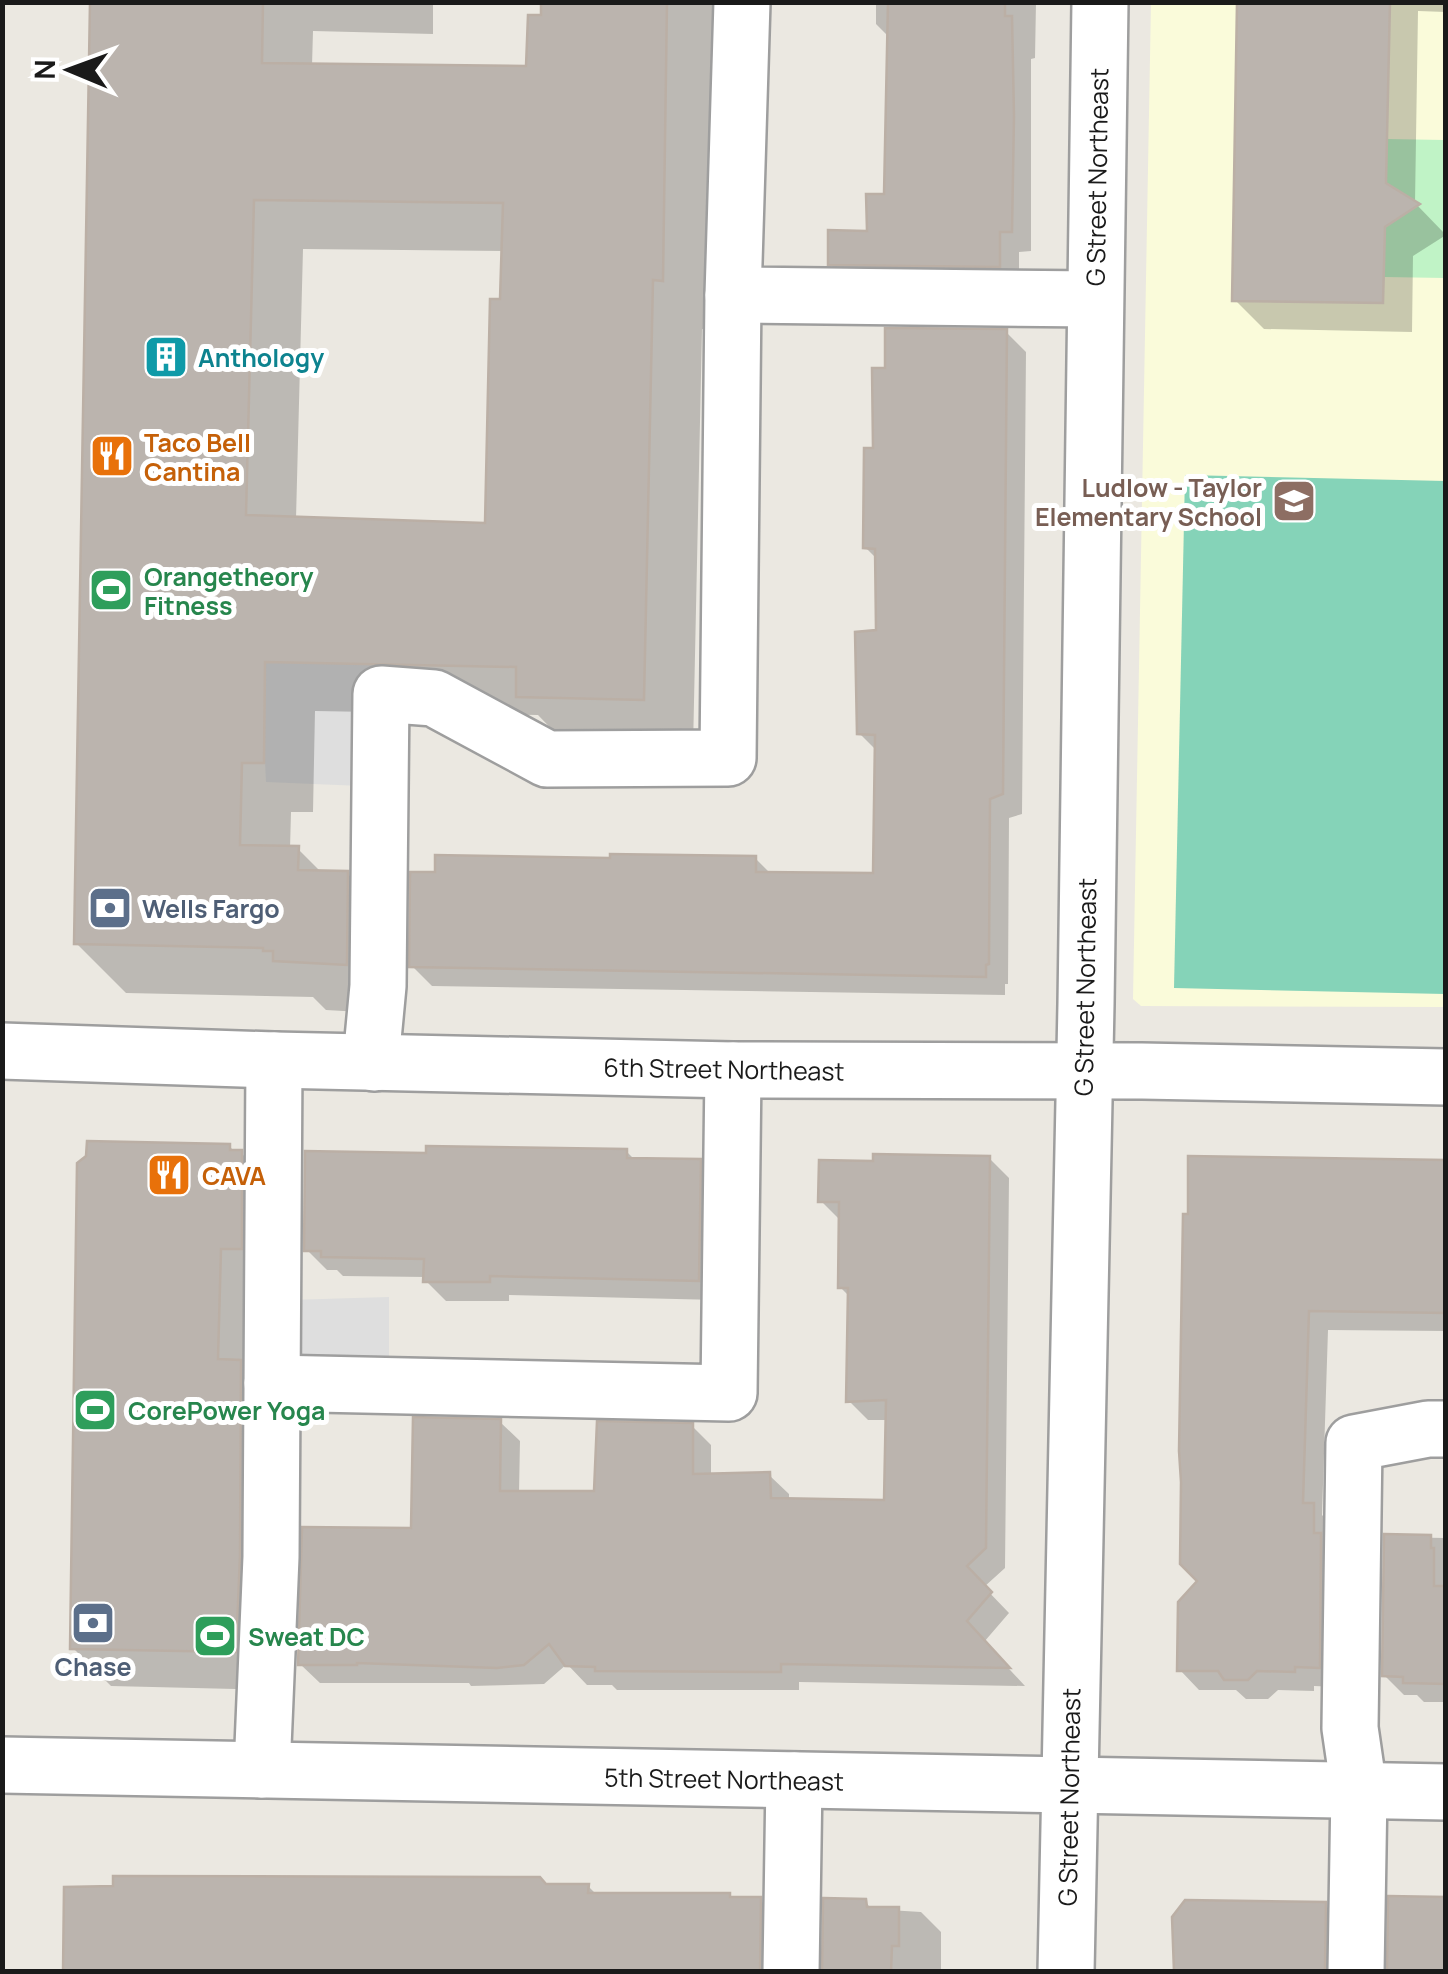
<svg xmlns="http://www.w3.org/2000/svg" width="1448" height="1974" font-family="Manrope,sans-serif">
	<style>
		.education { fill: #fafbda }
		.park { fill: #c0f3c6 }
		.pitch { fill: #85d3b8 }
		.parking { fill: #dedede }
		.shadow { fill: #0003; fill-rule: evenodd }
		.building { fill: #bbb4ae; stroke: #bbafa5; stroke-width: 2.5; fill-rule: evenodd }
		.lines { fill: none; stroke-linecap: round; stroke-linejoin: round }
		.minor-casing { stroke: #9e9e9e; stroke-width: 60 }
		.minor { stroke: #fff; stroke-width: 55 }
		.labels { text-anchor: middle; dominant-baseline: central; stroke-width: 10; stroke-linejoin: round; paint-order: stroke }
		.street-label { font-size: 25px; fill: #1a1a1a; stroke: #fff }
		.culture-label { font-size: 25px; font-weight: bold; fill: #0d838f; stroke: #fff; text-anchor: start }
		.food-label { font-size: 25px; font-weight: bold; fill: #c56008; stroke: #fff; text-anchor: start }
		.education-label { font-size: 25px; font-weight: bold; fill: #785e54; stroke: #fff; text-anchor: end }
		.leisure-label { font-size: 25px; font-weight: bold; fill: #27864d; stroke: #fff; text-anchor: start }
		.service-label { font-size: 25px; font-weight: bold; fill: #4e5e75; stroke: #fff; text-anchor: start }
	</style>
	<rect width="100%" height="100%" fill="#ebe8e1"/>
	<polygon class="education" points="1151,3 1445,3 1445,1007 1141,1006 1133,999"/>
	<path class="park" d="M1387,139L1445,140V278L1384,277L1385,232L1382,222L1404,198C1399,191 1395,187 1386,186Z"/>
	<polygon class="pitch" points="1185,475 1445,481 1445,994 1174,988"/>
	<g class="parking">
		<polygon points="265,662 384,665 385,787 266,782 265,762 264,763"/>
		<polygon points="389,1297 389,1366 292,1360 288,1300"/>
	</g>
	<g class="shadow">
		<path d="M93,2H433V34L313,31L312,66L528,68L543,17V2H716L712,330L702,329L693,749L568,746L538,715L315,711L313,812H291L290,849H298L322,873H347L397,923L396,1014L326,1010L313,997L126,993L76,943ZM303,249L504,251L487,525L296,519Z"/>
		<polygon points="876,2 1036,2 1035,58 1031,59 1031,251 1019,252 1019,286 850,284 830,264 869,233 887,196 890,38 876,24"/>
		<polygon points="1239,2 1446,2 1446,12 1418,11 1415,203 1446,235 1413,256 1412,332 1264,329 1235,300"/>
		<polygon points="1006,332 1026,352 1022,814 1009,818 1008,984 1005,984 1005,995 432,986 412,966 612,861 755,858 771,874 875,876 877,751 859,733 879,633 878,560 865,547 876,450"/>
		<polygon points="229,1146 235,1152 241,1153 280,1191 273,1690 111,1686 73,1648"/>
		<polygon points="626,1151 635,1160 700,1161 720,1181 718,1300 509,1295 509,1301 446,1301 426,1281 426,1277 343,1276 337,1270 327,1270 307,1250 428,1155"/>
		<polygon points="989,1158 1009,1178 1005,1568 984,1587 1009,1613 984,1642 1025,1686 799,1682 799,1690 617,1690 612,1685 587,1685 567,1664 544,1684 471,1686 469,1683 320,1683 300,1664 414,1531 500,1422 520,1441 519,1493 597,1494 692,1426 711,1445 711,1476 769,1475 789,1494 789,1501 887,1503 888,1420 868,1420 849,1401 850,1297 840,1287 841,1221 821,1201"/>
		<polygon points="1446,1162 1446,1331 1328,1330 1322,1515 1333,1526 1339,1687 1314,1686 1314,1691 1278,1690 1268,1699 1246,1699 1236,1690 1199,1690 1180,1670 1200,1581 1186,1216"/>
		<polygon points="1386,1537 1446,1538 1446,1702 1424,1702 1417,1695 1404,1695 1384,1675"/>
		<polygon points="545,1886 588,1886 598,1896 729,1896 733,1899 760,1900 781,1921 780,1972 66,1972"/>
		<polygon points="865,1902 872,1909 921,1912 941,1932 941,1972 825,1972"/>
		<polygon points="1325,1905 1344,1924 1343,1972 1173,1972 1174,1961 1176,1959"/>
	</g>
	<g class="building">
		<path d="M90,2H263L262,63L526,66L528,15H541V2H667L663,281L653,280L644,700L516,697V667L265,662L264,763H242L240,845L299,846L298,870L348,871L347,965L273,961V951H263V948L74,944ZM254,200L503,203L500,299H490L485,523L246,515Z"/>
		<polygon points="888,2 1005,2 1005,16 1012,16 1014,116 1012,232 1000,232 1000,267 828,265 828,230 867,231 866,194 884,194"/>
		<polygon points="1237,2 1390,2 1386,183 1420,204 1385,227 1383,303 1232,301"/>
		<polygon points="885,328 1007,329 1003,794 990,799 989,964 986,965 986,977 409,967 410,872 435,872 435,855 610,858 610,854 756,856 756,872 873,873 875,735 857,734 855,632 876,630 875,549 863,548 864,448 873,448 872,368 885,368"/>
		<polygon points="87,1141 230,1144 230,1150 242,1150 242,1249 221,1249 218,1359 241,1360 240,1556 236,1652 70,1649 77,1163 86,1156"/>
		<polygon points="426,1146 627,1149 627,1158 701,1159 699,1281 490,1276 490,1282 423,1282 424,1259 321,1257 321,1251 304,1251 305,1151 426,1153"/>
		<polygon points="873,1154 990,1156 986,1548 967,1566 992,1592 967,1621 1010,1668 781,1664 781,1672 595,1671 595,1667 565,1666 549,1644 524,1665 497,1668 357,1663 357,1665 298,1665 302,1527 411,1528 413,1417 501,1419 500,1491 594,1491 597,1421 693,1423 693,1474 770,1472 771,1498 884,1500 886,1400 846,1402 848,1288 838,1288 839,1202 818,1202 819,1160 873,1161"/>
		<polygon points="1188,1156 1446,1160 1446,1313 1309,1311 1303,1503 1314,1503 1314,1533 1321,1533 1320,1668 1295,1667 1295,1672 1257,1671 1248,1680 1224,1680 1218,1671 1177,1671 1178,1602 1197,1581 1180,1564 1181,1482 1179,1451 1183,1214 1188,1214"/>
		<polygon points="1384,1534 1431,1535 1431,1548 1434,1548 1434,1586 1446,1586 1446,1684 1403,1683 1403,1677 1382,1676"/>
		<polygon points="113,1876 540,1877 546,1884 589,1884 588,1893 730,1893 730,1897 761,1897 760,1972 63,1972 64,1887 113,1886"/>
		<polygon points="1388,1896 1446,1897 1446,1972 1387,1972"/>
		<polygon points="823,1898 866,1899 867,1907 899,1907 899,1946 892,1946 891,1972 822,1972"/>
		<polygon points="1185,1900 1326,1902 1325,1972 1174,1972 1172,1917"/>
	</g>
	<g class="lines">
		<defs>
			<g id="minor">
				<polyline points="742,2 733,295 1095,299"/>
				<polyline points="2,1051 274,1060 733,1070 1142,1071 1446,1077"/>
				<polyline points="374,1063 373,1039 378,986 381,694 434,698 547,759 728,758 733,295"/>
				<polyline points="272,1383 729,1393 733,1070"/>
				<polyline points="2,1765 1446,1792"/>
				<polyline points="262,1770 271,1557 274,1060"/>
				<polyline points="791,1972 794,1780"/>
				<polyline points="1066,1972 1086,1004 1100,2"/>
				<polyline points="1356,1972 1359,1790 1350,1728 1354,1443 1428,1429 1446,1429"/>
			</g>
		</defs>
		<use href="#minor" class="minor-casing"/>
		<use href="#minor" class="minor"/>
	</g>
	<defs>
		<symbol id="building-square" viewBox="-11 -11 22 22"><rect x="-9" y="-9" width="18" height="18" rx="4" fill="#0f9aa8" stroke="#fff"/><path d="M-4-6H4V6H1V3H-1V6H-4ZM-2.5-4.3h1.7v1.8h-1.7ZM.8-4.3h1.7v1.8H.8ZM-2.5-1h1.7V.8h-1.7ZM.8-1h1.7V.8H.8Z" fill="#fff"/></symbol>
		<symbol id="restaurant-square" viewBox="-11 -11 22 22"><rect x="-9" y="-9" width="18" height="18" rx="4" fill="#e8710a" stroke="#fff"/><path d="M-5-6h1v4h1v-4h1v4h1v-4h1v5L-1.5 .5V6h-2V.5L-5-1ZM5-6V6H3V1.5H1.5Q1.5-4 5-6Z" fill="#fff"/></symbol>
		<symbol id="school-square" viewBox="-11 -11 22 22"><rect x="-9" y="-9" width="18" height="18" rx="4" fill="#8d6e63" stroke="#fff"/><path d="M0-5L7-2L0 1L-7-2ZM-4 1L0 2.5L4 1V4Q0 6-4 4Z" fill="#fff"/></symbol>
		<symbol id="stadium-square" viewBox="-11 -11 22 22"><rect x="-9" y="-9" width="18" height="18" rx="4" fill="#2e9e5b" stroke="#fff"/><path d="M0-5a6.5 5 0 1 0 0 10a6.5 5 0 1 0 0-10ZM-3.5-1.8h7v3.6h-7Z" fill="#fff"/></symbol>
		<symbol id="bank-square" viewBox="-11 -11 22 22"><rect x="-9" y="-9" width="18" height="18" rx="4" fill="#5c6f8a" stroke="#fff"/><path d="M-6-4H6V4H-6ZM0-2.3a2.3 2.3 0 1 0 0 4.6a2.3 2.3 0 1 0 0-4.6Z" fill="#fff"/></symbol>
	</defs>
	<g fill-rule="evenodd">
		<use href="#building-square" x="141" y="332" width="50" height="50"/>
		<use href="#restaurant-square" x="87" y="431" width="50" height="50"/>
		<use href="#school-square" x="1269" y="476" width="50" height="50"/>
		<use href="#stadium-square" x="86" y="565" width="50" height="50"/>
		<use href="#bank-square" x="85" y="883" width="50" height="50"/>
		<use href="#restaurant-square" x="144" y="1150" width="50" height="50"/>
		<use href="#stadium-square" x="70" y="1385" width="50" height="50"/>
		<use href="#bank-square" x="68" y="1598" width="50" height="50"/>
		<use href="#stadium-square" x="190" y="1611" width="50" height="50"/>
	</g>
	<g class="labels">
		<g class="street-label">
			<text transform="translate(1097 177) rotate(-89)">G Street Northeast</text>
			<text transform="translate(1085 987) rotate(-89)">G Street Northeast</text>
			<text transform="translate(724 1069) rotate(1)">6th Street Northeast</text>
			<text transform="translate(724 1779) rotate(1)">5th Street Northeast</text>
			<text transform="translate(1069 1797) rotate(-89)">G Street Northeast</text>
		</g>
		<g class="culture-label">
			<text x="198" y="357">Anthology</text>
		</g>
		<g class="food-label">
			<text x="144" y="442">Taco Bell<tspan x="144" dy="29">Cantina</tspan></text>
			<text x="202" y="1175">CAVA</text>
		</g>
		<g class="education-label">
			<text x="1262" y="487">Ludlow - Taylor<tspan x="1262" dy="29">Elementary School</tspan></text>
		</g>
		<g class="leisure-label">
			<text x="144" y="576">Orangetheory<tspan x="144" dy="29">Fitness</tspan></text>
			<text x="128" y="1410">CorePower Yoga</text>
			<text x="248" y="1636">Sweat DC</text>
		</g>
		<g class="service-label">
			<text x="142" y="908">Wells Fargo</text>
			<text x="93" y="1666" text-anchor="middle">Chase</text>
		</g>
	</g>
	<rect width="1448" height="1974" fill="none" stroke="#1a1a1a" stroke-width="10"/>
	<g transform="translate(70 70) rotate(271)" stroke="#ffffff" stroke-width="8" paint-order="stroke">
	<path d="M0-8L18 38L0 25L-18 38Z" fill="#1a1a1a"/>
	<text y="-15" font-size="28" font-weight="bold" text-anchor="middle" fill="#1a1a1a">N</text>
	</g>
</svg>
